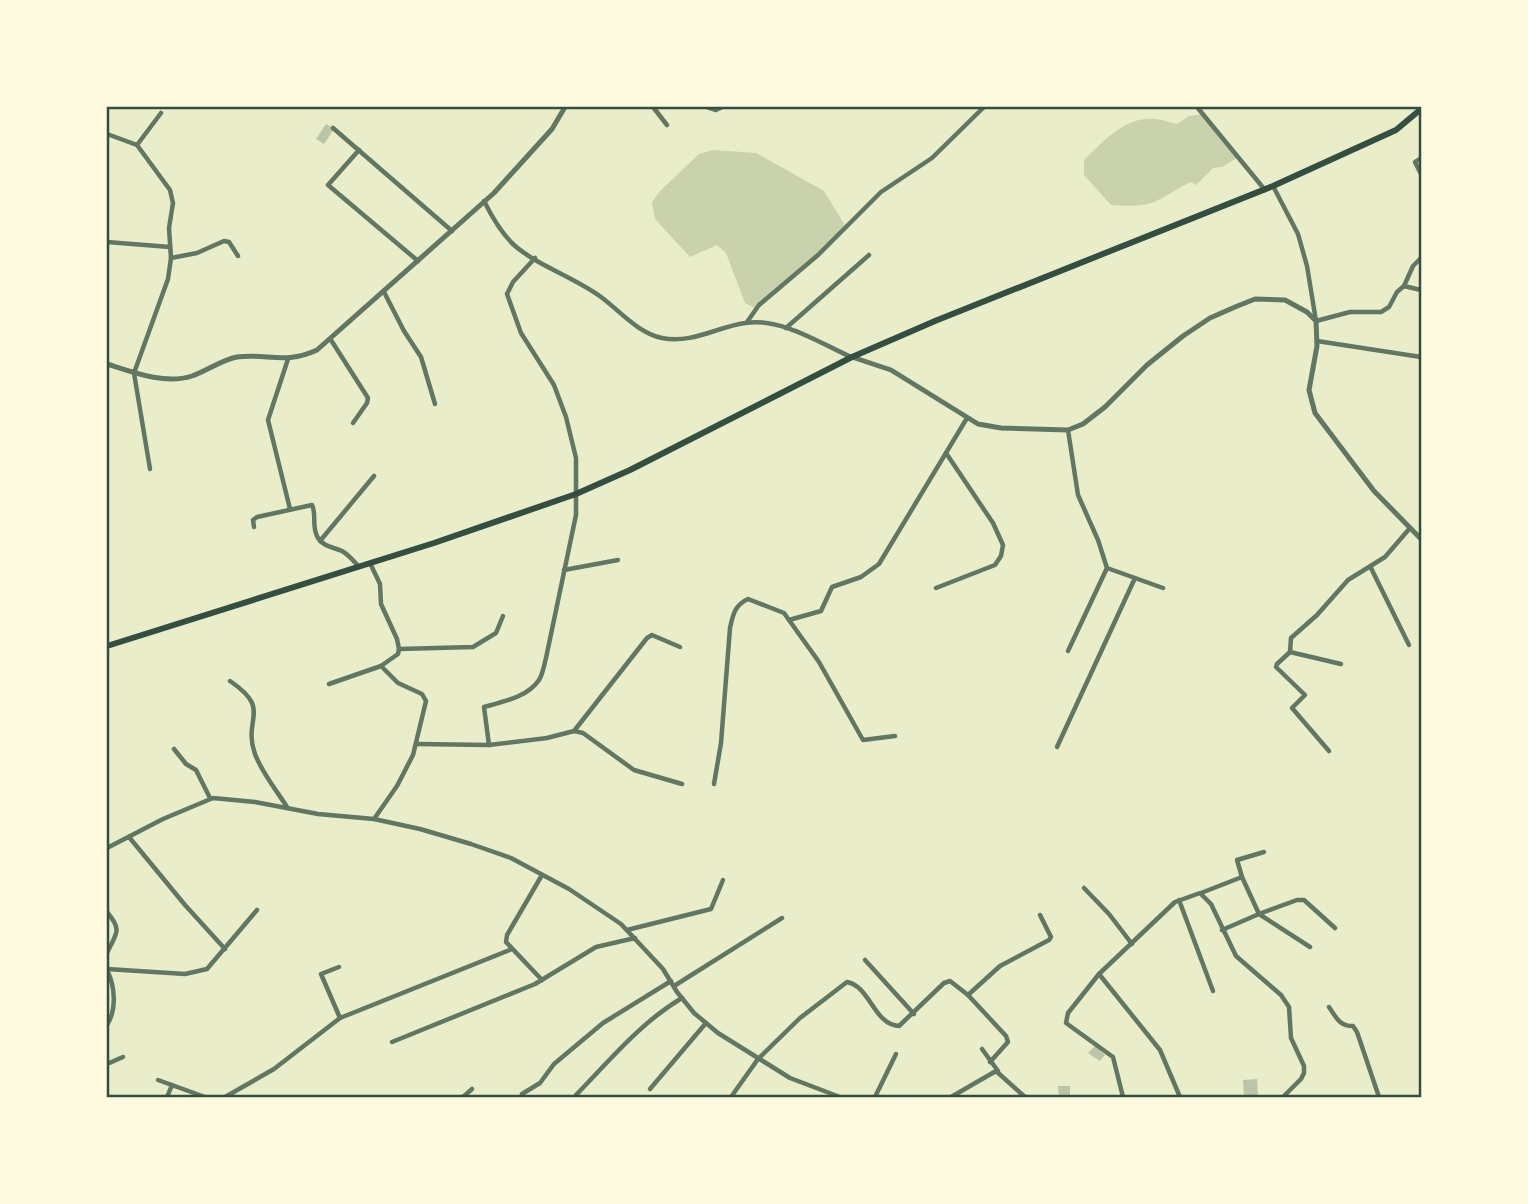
<svg xmlns="http://www.w3.org/2000/svg" width="1528" height="1204" font-family="Arial,sans-serif">
	<style>
		.green { fill: #cad2ad }
		.building { fill: #bcc5a7 }
		.lines { fill: none; stroke-linecap: round; stroke-linejoin: round }
		.minor { stroke: #617663; stroke-width: 4.5 }
		.tertiary { stroke: #617663; stroke-width: 5 }
		.primary { stroke: #344e41; stroke-width: 6 }
		.neatline { fill: none; stroke: #344e41; stroke-width: 2.5 }
	</style>
	<rect width="100%" height="100%" fill="#e9edc9"/>
	<g class="green">
		<path d="M1203,114L1238,157L1222,167L1213,168L1196,185L1191,182C1179,187 1169,195 1156,201C1144,207 1125,206 1111,205L1084,175V160C1104,141 1125,116 1155,119C1162,119 1170,123 1177,124L1189,116Z"/>
		<polygon points="713,150 756,153 824,191 846,227 756,309 745,303 726,253 717,245 690,257 655,219 652,202 660,191 699,154"/>
	</g>
	<g class="building">
		<polygon points="326,124 334,129 324,144 316,139"/>
		<polygon points="1095,1046 1105,1055 1100,1061 1088,1053"/>
		<polygon points="1257,1079 1258,1097 1244,1097 1243,1080"/>
		<polygon points="1058,1086 1070,1086 1070,1097 1059,1097"/>
	</g>
	<g class="lines">
		<g class="minor">
			<polyline points="653,107 667,125"/>
			<polyline points="707,107 716,110 722,107"/>
			<polyline points="1197,107 1265,190"/>
			<polyline points="333,128 452,231"/>
			<polyline points="107,134 137,145"/>
			<polyline points="359,150 328,185 418,261"/>
			<polyline points="1421,158 1415,162 1421,174"/>
			<polyline points="1273,186 1298,234 1307,266 1316,321 1350,312 1381,312 1389,307 1397,292 1404,286 1421,290"/>
			<path d="M484,201C492,217 501,233 514,245C536,265 576,278 601,297C620,311 638,333 662,338C692,344 717,327 745,323C780,317 820,343 851,357"/>
			<polyline points="107,242 170,247"/>
			<polyline points="171,258 197,253 224,241 229,242 238,256"/>
			<polyline points="1404,286 1413,266 1421,258"/>
			<polyline points="384,292 404,331 421,357 435,404"/>
			<polyline points="747,322 759,305 818,255 881,192 932,158 984,107"/>
			<polyline points="786,328 869,255"/>
			<polyline points="331,340 368,398 367,403 353,423"/>
			<polyline points="1317,341 1421,357"/>
			<polyline points="288,359 268,420 290,509"/>
			<polyline points="1068,430 1078,495 1098,540 1107,568 1163,588"/>
			<polyline points="150,469 134,373 168,279 171,258 169,228 173,203 170,190 137,145 161,113"/>
			<path d="M254,527L253,520L257,517L312,505C317,515 311,527 318,538C324,547 333,547 342,551C349,555 354,561 359,567"/>
			<polyline points="320,541 374,476"/>
			<polyline points="1371,568 1409,645"/>
			<polyline points="564,570 618,560"/>
			<polyline points="936,588 995,565 1001,556 1003,545 993,523 946,453"/>
			<polyline points="399,649 473,647 496,633 503,616"/>
			<polyline points="1068,651 1107,568"/>
			<polyline points="1290,652 1341,664"/>
			<path d="M230,681C273,710 242,718 255,754C262,773 277,791 287,807"/>
			<polyline points="329,684 381,666 398,654 399,649 397,639 381,604 380,584 370,563"/>
			<polyline points="574,731 647,638 652,635 680,647"/>
			<polyline points="895,736 863,740 819,662 789,620 821,611 832,587 861,577 879,564 967,418"/>
			<path d="M416,744L489,745L484,707C502,702 528,697 539,680C543,674 544,665 546,658L576,515V458L566,417L554,385L521,333L507,294L513,282L535,258"/>
			<polyline points="489,745 547,738 574,731 583,733 634,770 682,784"/>
			<polyline points="1057,747 1135,578"/>
			<polyline points="174,749 186,764 196,770 210,798"/>
			<polyline points="1329,751 1292,708 1305,695 1276,667 1277,664 1290,652 1291,638 1317,615 1348,580 1385,557 1410,528"/>
			<path d="M714,784L721,743L730,628C733,614 735,605 748,599L784,613L789,620"/>
			<polyline points="374,819 397,786 413,755 426,701 422,694 398,683 381,666"/>
			<polyline points="129,837 185,905 225,949"/>
			<polyline points="107,848 163,819 213,798 255,802 318,814 374,819 420,829 471,844 511,858 569,889 621,924 663,969 677,992 694,1013 718,1033 790,1078 840,1097"/>
			<polyline points="1242,877 1237,860 1264,852"/>
			<polyline points="1084,888 1109,914 1132,944"/>
			<polyline points="1201,893 1242,877 1259,914 1297,900 1304,900 1335,928"/>
			<polyline points="1179,900 1213,991"/>
			<path d="M107,912C123,931 116,933 107,953"/>
			<polyline points="627,930 711,909 723,880"/>
			<polyline points="1222,930 1259,914 1310,947"/>
			<polyline points="865,960 914,1014"/>
			<polyline points="339,967 321,974 340,1018"/>
			<polyline points="107,969 185,974 207,969 257,910"/>
			<path d="M107,970C115,986 117,1009 107,1025"/>
			<polyline points="1099,974 1068,1013 1066,1023 1113,1057 1123,1097"/>
			<polyline points="542,980 506,942 507,935 542,875"/>
			<polyline points="674,986 782,918"/>
			<polyline points="968,995 1000,966 1049,940 1051,937 1040,915"/>
			<path d="M1329,1007C1336,1017 1339,1026 1353,1026L1357,1032L1379,1097"/>
			<polyline points="392,1042 535,984 596,947 635,938"/>
			<polyline points="982,1049 998,1071"/>
			<polyline points="107,1064 123,1057"/>
			<polyline points="158,1080 205,1097"/>
			<polyline points="650,1089 706,1023"/>
			<polyline points="522,1094 540,1083 554,1064 603,1023 671,981"/>
			<path d="M576,1095C610,1060 640,1023 682,998"/>
			<polyline points="167,1097 172,1085"/>
			<polyline points="225,1097 274,1069 340,1018 512,949"/>
			<polyline points="463,1097 472,1089"/>
			<path d="M731,1097L758,1059L800,1018L847,982C870,986 874,1025 899,1026L944,983L950,981L968,995L1006,1036L1008,1042L990,1062"/>
			<polyline points="875,1097 896,1054"/>
			<polyline points="951,1097 996,1071 1025,1097"/>
			<polyline points="1180,1097 1160,1050 1099,974 1175,902 1200,893 1211,904 1236,956 1281,995 1289,1007 1291,1038 1304,1066 1304,1073 1301,1079 1283,1097"/>
		</g>
		<g class="tertiary">
			<polyline points="852,357 891,370 978,424 1001,428 1068,430 1083,424 1105,407 1147,365 1183,336 1210,318 1235,307 1255,299 1285,300 1307,312 1316,321 1317,346 1309,390 1315,413 1374,491 1421,539"/>
			<path d="M107,364C132,372 165,385 192,376C207,371 221,360 237,357C267,353 285,365 317,350L494,193L552,129L565,107"/>
		</g>
		<polyline class="primary" points="107,646 434,543 576,494 630,470 852,357 935,321 1273,186 1396,130 1421,109"/>
	</g>
	<rect width="1528" height="1204" fill="none" stroke="#fefae0" stroke-width="217"/>
	<rect x="108" y="108" width="1312" height="988" class="neatline"/>
</svg>
